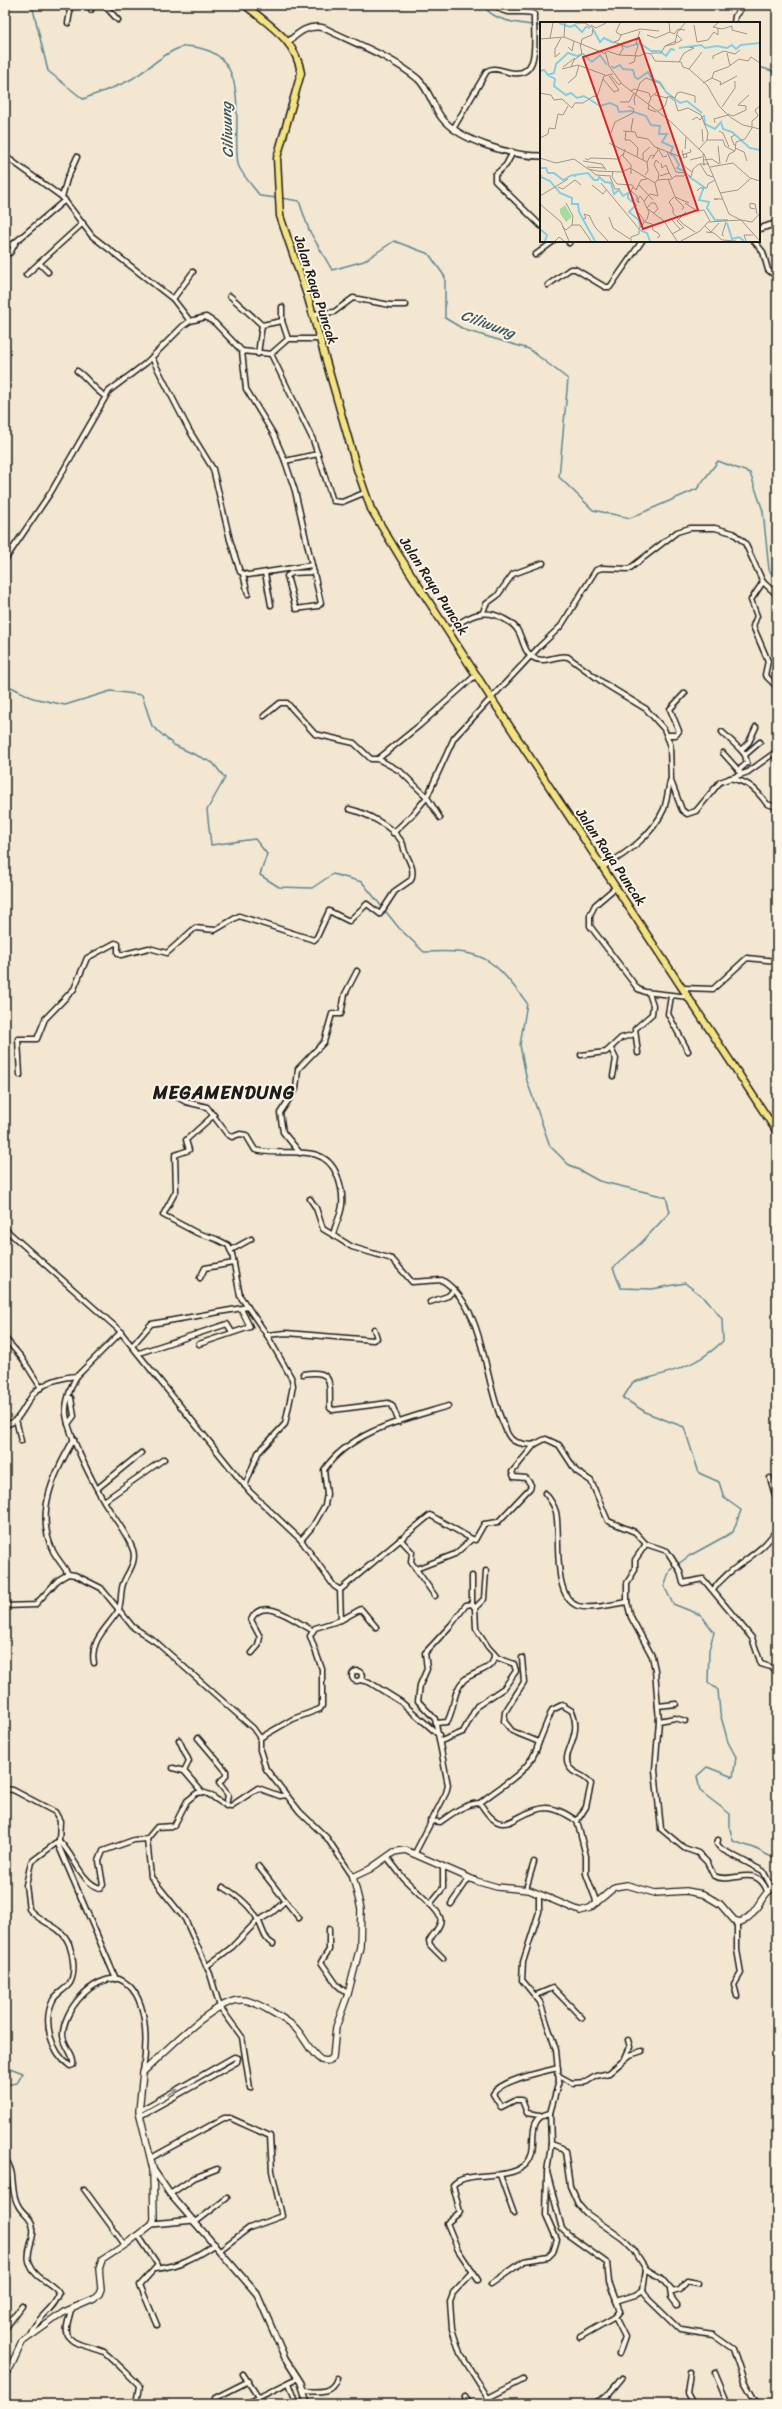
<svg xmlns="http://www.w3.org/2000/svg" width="782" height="2409" font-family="Sriracha,sans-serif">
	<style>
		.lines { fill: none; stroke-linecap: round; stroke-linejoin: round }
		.stream { stroke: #5a8793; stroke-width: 1.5 }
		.minor-casing { stroke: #1c1c1c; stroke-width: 7 }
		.tertiary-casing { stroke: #1c1c1c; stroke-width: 8 }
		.secondary-casing { stroke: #1c1c1c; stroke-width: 8 }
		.trunk-casing { stroke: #1c1c1c; stroke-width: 9 }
		.minor { stroke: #fcf5e5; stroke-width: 4 }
		.tertiary { stroke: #fcf5e5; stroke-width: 5 }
		.secondary { stroke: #fcf5e5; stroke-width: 5.5 }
		.trunk { stroke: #f5e382; stroke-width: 6 }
		.oneway { fill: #97938b }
		.labels { text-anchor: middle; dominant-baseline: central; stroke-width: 4; stroke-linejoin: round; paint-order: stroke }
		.street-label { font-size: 14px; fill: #1c1c1c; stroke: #fcf5e5 }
		.water-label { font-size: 15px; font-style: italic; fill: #405a62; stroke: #fcf5e5 }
		.district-label { font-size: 18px; font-weight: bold; letter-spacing: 1px; fill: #1c1c1c; stroke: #fcf5e5 }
		.inset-river { fill: none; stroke: #83cee3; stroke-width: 2 }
		.inset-road { fill: none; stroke: #9e9689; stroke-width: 1 }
		.view { fill: #d62828; fill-opacity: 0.15; stroke: #d62828; stroke-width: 2 }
		.inset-edge { fill: none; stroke: #1c1c1c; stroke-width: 2 }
	</style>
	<rect width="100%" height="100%" fill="#f4e7d2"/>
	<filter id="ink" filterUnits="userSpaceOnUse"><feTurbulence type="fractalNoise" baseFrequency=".025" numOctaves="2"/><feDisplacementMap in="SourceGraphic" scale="8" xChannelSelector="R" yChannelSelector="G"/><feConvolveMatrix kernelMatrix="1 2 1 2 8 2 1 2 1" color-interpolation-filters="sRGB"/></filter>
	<g filter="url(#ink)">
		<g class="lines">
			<g class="stream">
				<path d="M32,5L48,71L83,99C98,93 114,88 128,81C146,72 160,55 179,48C185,45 196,47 203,49C251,61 232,128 238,164C239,171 255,189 260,196L277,198"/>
				<path d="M484,5C491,22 525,24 541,26"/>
				<polyline points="759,67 772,71 777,76"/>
				<polyline points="281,198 299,201 309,230 332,270 364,261 394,241 429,254 445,277 445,318 465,330 529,349 568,379 559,477 593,510 630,518 697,489 718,461 750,473 763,511 769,570 777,579"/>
				<path d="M5,684L33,698L65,705L111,691L142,695L152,726L174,745L213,763L225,778L207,810L211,845L255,839L267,854L260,875L279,887L312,888L333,874L362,882L399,928L424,952C484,949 492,957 527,1003L520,1045L527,1081L550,1146L568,1164L599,1181L666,1197L670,1212L641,1243L613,1268L621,1288L652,1289L685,1283L708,1301L722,1319L723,1341C698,1366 667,1374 633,1382L623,1398L647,1413L684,1427L699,1473L719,1482L724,1498L741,1510L733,1532L689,1556L670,1570L664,1586L673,1604L701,1615L714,1632L709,1650L708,1682L718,1690L720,1713L728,1742L736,1757L733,1777L707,1767L697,1776L700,1791L730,1814V1829L733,1841L754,1848L777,1860"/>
				<polyline points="5,2063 10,2068 23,2073 17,2083 5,2085"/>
			</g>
			<defs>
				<g id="minor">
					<polyline points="67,5 70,12 68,23"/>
					<polyline points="89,5 91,10"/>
					<polyline points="104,5 118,20"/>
					<polyline points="734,23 735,16 744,5"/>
					<path d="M453,129L487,71C493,67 501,70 508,72C543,81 533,36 534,14C524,8 505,18 496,5"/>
					<polyline points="513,152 506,165 495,175 495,181 541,226"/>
					<polyline points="5,156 62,197 92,236 173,299 190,321"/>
					<polyline points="62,197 67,179 77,157"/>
					<polyline points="754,241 763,252 768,270 777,277"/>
					<polyline points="569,243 570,241"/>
					<polyline points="5,244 9,243 13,246"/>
					<polyline points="12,245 65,200"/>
					<polyline points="5,253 10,253 15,244"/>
					<polyline points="535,255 554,241"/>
					<polyline points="39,263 48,272"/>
					<polyline points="26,275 83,223"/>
					<polyline points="548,285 570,269 575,269 605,287 610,287 642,241"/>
					<polyline points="230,296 262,325"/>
					<polyline points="173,299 193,272"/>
					<polyline points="282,307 282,321 288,339"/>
					<polyline points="313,314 334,312 353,298 390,305 406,305"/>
					<polyline points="258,354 262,325 282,321"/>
					<polyline points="271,354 313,440 333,501 342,502 364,493"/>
					<polyline points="152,358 189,430 213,469 230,540 240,572 248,575 312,565 295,491 285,461 274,435 246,389 242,351"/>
					<path d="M77,371C88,378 93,389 105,396"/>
					<polyline points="285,461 318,454"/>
					<polyline points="5,560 51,492 109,391 146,363 183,326 190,321 206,317 215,323 242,351 271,354 288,339 321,339"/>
					<polyline points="312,565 321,603 318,606 296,609 287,576 292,573 314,572"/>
					<polyline points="265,573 271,605"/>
					<polyline points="243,574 248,594"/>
					<polyline points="763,582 751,600 757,616 753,626 768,661 765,675 777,687"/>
					<polyline points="483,612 486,604 497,596 513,574 543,563"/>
					<path d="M448,630C467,618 482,606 504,619C510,622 515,625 518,631C523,639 524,652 532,657C545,665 555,654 568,657L605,684L646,709L664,729L670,744L671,781L682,810L687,814L696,811L720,782L748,772L777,751"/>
					<polyline points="264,716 280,703 287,703 315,734 354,743 371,759 378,759 420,725 477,674"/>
					<polyline points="722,732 741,750"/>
					<polyline points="669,735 676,735 679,731 670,709 685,693"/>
					<polyline points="723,753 740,772"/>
					<polyline points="745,755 741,750 749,742 756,727"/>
					<polyline points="378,759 400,771 427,797 414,813 393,833"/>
					<polyline points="738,771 747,763 745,755 760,742"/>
					<path d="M730,778C749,782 756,789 767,804L777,807"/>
					<polyline points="440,818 427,797 454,738 539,647 561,626 596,570 602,568 629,569 677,532 690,528 715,528 733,533 745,543 763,582 777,595"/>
					<path d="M603,867C627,853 652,836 664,809C667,800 668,790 670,781"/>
					<polyline points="616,887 595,905 590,915 590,926 638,989 645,992 689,997"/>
					<polyline points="683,988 713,989 747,958 777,961"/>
					<polyline points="671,996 668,1014 688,1051"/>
					<polyline points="611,1049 616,1059 613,1076"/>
					<polyline points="638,1053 635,1029 652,1014 653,1005 649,993"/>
					<polyline points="581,1055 606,1052 621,1038 635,1034"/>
					<path d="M20,1075L18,1039H37L45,1019L74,989L87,958L115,943L118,944V953L121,955L149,948L167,953L195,928L215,930L239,916L314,940L317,937L329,911L349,921L367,904L380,914L395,891L411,880C415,870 410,863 406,854C403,850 404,845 402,842C392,826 366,813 349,809"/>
					<path d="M173,1095L186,1102L207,1107L227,1134L232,1137L240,1134L246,1135L255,1150C284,1158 323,1140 337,1175C341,1185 343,1195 342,1205C341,1216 335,1224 333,1235L352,1247L392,1259L412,1282L442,1280C486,1308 483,1380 503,1423C506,1429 507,1437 514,1441C518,1443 530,1446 535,1444C539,1443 541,1440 546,1439L559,1445L576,1471L591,1481L608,1521L635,1532L646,1544L667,1551L680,1571L683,1583L703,1579L752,1638L761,1664L777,1669"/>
					<polyline points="214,1115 186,1140 189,1150 175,1155 176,1191 163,1215 197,1233 216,1239 228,1245 232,1254 240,1296 267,1335 292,1379 293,1386 285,1424 258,1453 245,1486"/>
					<polyline points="300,1153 283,1132 280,1113 296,1089 298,1069 324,1042 332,1014 341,1014 345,994 357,971"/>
					<polyline points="310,1199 316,1208 323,1229 333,1235"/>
					<polyline points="5,1229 118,1329 250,1492 301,1540 334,1586 340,1590 341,1620 315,1628 310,1636 322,1669 322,1706 320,1709 293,1719 260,1738"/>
					<polyline points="231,1250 251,1239"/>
					<polyline points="200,1278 205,1268 234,1263"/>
					<polyline points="430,1302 448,1296 454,1290"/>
					<polyline points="267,1335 286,1333 373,1340 377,1338 374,1329"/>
					<polyline points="5,1338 22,1358 41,1388"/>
					<polyline points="199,1344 250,1327 241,1309"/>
					<polyline points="133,1345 151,1324 248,1307"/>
					<polyline points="139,1353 227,1324 232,1332"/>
					<path d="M303,1374C335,1369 329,1383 330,1408L333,1410L388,1403L392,1405L399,1422"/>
					<polyline points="16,1419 21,1441"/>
					<path d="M5,1424C20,1425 26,1400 36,1391C48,1381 62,1377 77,1376"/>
					<polyline points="68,1424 74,1416 71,1398"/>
					<polyline points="770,1478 777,1502"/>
					<polyline points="98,1488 141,1453"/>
					<path d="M545,1493C550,1499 554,1505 556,1512C561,1534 551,1597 578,1606C591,1610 613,1604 627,1602"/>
					<polyline points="104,1501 164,1459"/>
					<polyline points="400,1539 412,1552 411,1562 435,1596"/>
					<path d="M301,1540L313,1526L325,1505L327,1494L324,1470C350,1431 406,1419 448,1406"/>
					<path d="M646,1544L635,1560V1570L627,1583V1602L631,1617L652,1656L655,1670L659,1721L655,1770L661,1829L684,1848L698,1853L707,1862L714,1876C732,1885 756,1862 767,1891"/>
					<polyline points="416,1569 455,1554 472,1539 475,1540 484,1524 498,1522 530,1488 531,1485 526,1478 514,1477 512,1472 535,1444"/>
					<path d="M68,1574C64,1566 57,1559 53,1551C34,1512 55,1472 74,1439"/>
					<polyline points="340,1590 430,1515 472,1539"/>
					<path d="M713,1590C730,1565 763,1555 777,1528"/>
					<polyline points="472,1604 472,1576"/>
					<polyline points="5,1606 35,1605 58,1580 68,1574 75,1575 101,1588 133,1627 156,1642 253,1728 260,1738 260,1750 266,1769 300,1812 327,1838 353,1877"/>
					<polyline points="475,1608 484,1599 486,1571"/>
					<polyline points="341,1620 361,1609 376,1627"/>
					<path d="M252,1653L258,1646L260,1637L251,1620C262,1594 296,1622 312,1630"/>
					<path d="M522,1658L524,1682L505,1712L504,1721L512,1731L539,1742L552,1710L562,1705L572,1711C583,1735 562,1752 568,1765C572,1775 586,1774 591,1784L586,1807L577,1821"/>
					<path d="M94,1663C89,1641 108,1627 118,1611C122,1605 120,1592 123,1584C127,1573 137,1563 133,1550C127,1533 114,1518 105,1503C94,1485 68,1434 66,1414C65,1403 71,1385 77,1376L121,1332"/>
					<circle cx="357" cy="1676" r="5"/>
					<polyline points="360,1680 369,1682 401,1702 439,1735"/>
					<polyline points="658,1706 676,1704"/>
					<polyline points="659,1721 675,1718 685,1721"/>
					<path d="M436,1723L447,1722C455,1709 452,1692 464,1680C475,1670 495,1671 494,1654"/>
					<polyline points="198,1738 226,1771 226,1776 219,1783 228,1795 226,1806"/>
					<polyline points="179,1740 189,1761 184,1771"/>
					<polyline points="173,1768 184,1771 202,1792"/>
					<polyline points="5,1789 13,1790 55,1812 60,1821 59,1841"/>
					<path d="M480,1803C503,1783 530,1774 539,1742"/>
					<path d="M430,1821L440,1822C453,1813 464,1804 480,1803C505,1844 514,1810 546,1808C557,1808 568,1815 577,1821L586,1856V1874L597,1903"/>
					<polyline points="147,1839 151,1877 185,1919 210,1974 220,2007 242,2037 250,2088"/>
					<polyline points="718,1840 717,1844 721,1849 763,1871 772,1888"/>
					<path d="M59,1841L31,1862L26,1885L29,1909C40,1924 61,1924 69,1944C73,1955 76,1972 70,1983C65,1990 57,1993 53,2000C42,2022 51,2052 70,2066L73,2065C75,2055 64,2046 63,2036C62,2011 93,1975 119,1979C150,1992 147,2045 143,2072"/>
					<path d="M59,1841C74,1854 81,1883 100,1888L103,1885L99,1861L103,1851L134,1840L147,1839L157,1827L174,1826L187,1801L197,1793C212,1790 217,1805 231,1806L258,1788L280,1796L287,1795"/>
					<polyline points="57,1842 116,1979"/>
					<polyline points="415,1853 446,1793 448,1785 435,1719 418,1701 420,1685 427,1669 425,1653 451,1625 466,1605 472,1604 475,1608 476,1628 488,1647 498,1658 514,1664 516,1671 504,1688 477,1706 463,1732 441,1741"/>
					<polyline points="387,1857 404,1879 430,1904"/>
					<polyline points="258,1866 299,1918"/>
					<path d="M223,1887C237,1895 251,1907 258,1920C263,1929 264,1940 273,1944"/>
					<polyline points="526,1889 534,1862"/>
					<polyline points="539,1894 539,1912 523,1962 522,1980 540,2002 556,2050 559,2081 550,2113 551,2144 547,2172 562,2229 568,2235 607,2263 609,2282 620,2311 615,2317 580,2337"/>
					<polyline points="451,1904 469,1878"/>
					<polyline points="737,1922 737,1950 741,1973 734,1985 737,1996"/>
					<polyline points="329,1929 329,1950 321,1962 337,1985 348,1994"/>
					<path d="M443,1958L430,1945L429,1941C440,1923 448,1922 430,1904L443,1888V1867"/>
					<polyline points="207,1966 232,1947 256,1922 273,1912 285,1901"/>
					<polyline points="536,1995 553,1988 582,2018"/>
					<polyline points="625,2058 630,2047 628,2040"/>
					<polyline points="559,2076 572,2083 586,2082 596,2076 609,2073 630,2055 642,2051"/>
					<polyline points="139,2111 234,2057 238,2058 237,2062 140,2116"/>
					<path d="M540,2115L527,2113L522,2100H515L501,2107L493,2094C501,2080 542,2072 558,2068"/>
					<polyline points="551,2144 562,2148 565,2151 570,2186 578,2204 586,2213 623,2239 634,2250 646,2269 661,2278 673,2292 680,2290 687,2281 698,2283"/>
					<polyline points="151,2158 224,2118 230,2118 270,2136 272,2171 282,2216 249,2228 220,2250"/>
					<path d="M5,2159C17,2173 9,2190 18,2205C22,2214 32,2217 33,2228C35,2239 26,2249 29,2261C33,2280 55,2283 59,2294C54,2310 37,2316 30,2335"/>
					<polyline points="500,2175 514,2214"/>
					<polyline points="84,2189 125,2245"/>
					<polyline points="170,2194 194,2178 217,2169"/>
					<polyline points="196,2222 227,2198"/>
					<polyline points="138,2235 158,2265 140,2285 157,2325"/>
					<path d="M156,2269C179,2266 196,2257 215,2244"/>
					<polyline points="646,2269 643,2290 648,2299 680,2330 713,2335 733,2349 744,2381 757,2404"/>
					<polyline points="473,2272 453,2293 450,2301 452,2329 460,2353 492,2404"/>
					<path d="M478,2280L458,2250L447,2223L460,2212L453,2185C467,2170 505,2181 524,2166C543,2151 521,2119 550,2113"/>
					<polyline points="491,2284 524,2261 548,2257 553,2252 557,2240 546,2215 547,2174"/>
					<polyline points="670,2290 671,2297 677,2305"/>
					<polyline points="616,2301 635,2295 643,2290"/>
					<path d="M71,2309C70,2317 64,2328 68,2336C74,2346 94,2347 104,2352C108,2355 138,2383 139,2386L136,2404"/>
					<polyline points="615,2317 625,2337 619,2354"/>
					<polyline points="5,2329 22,2306"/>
					<polyline points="690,2373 687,2393 693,2404"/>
					<polyline points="715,2373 728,2404"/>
					<polyline points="243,2374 258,2397"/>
					<polyline points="289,2383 297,2404"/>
					<path d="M304,2391C318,2392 332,2394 337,2378"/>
					<polyline points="465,2397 470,2404"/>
					<polyline points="488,2398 523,2380"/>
					<polyline points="214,2404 215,2398 249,2381"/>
					<polyline points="245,2404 298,2378"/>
					<polyline points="593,2404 607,2396 622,2378"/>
				</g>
				<g id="tertiary">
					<path d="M288,42C299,32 309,24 324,28C356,44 391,56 418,79C428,88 433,106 441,117C459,141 512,156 541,156"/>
					<polyline points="759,229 777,223"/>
					<polyline points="153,2169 170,2194 257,2294 285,2358 301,2383 307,2404"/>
					<polyline points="152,2224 194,2220"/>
				</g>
				<path id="secondary" d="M5,2374L11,2366L22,2342L64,2312L94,2299L99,2294L101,2289L99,2269L102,2260L125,2245L152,2224L154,2219L153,2169L139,2111L143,2072C163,2054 216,1997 243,2000C254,2000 283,2018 292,2025C304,2034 308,2051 321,2060L327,2061L333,2058L336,2027L348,1994L360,1947L361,1909L353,1877L370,1869L394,1852L405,1850L476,1881L497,1887L529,1890L580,1911L590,1908L615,1887L627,1885L655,1893L686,1891L703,1894L720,1904L734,1920L740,1922C758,1916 760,1892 777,1886"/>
				<path id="trunk" d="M245,5C269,25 296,40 301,73L277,158L280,216L308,298L357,469L371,509L400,557L491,698L777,1132"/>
			</defs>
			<use href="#minor" class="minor-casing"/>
			<use href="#tertiary" class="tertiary-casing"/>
			<use href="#secondary" class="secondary-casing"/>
			<use href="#trunk" class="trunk-casing"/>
			<use href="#minor" class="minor"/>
			<use href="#tertiary" class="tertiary"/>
			<use href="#secondary" class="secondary"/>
			<use href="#trunk" class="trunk"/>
		</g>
		<defs><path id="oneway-solid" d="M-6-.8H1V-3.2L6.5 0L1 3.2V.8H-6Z"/></defs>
		<use class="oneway" href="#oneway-solid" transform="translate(173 2092) rotate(-30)"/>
	</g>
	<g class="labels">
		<g class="street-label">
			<text transform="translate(316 290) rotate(72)">Jalan Raya Puncak</text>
			<text transform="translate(434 586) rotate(57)">Jalan Raya Puncak</text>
			<text transform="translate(611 857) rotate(56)">Jalan Raya Puncak</text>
		</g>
		<g class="water-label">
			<text transform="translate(227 130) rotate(-92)">Ciliwung</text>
			<text transform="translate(488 324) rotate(20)">Ciliwung</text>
		</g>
		<g class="district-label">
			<text x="224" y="1093">MEGAMENDUNG</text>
		</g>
	</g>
	<g transform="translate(540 22)">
		<rect width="220" height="220" fill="#f4e7d2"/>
		<path d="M25,183L32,195L26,200L20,191V187Z" fill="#a6dc9f"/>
		<path class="inset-river" d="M19,1L30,5L35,3L42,10L46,5L50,6M53,7L60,20L64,16L74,21M77,22L87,25L100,21L111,29H120L126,34L131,27L135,28M139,26L161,23L165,26L177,24L187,26L192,23L196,27L201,23L220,21M71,44L74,46L80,43L83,47L93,48L95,55L98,57L108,50L112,57L120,60L126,70L140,81L147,79L162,91M0,49L4,48L8,53L14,51L16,42L28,31L37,34L43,32L52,40L60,33L67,43M8,53L15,57L14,64L26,73L31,71L37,76L44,74L60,84L70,81L77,84L79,90L91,89L106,94L111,103L120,104L119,112H127L122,120L133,125L130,132L134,134L139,143L137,146L146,150M164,93L165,102L175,107L181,100L183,107L192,110L210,126L220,128M0,146H6L8,151H14L23,158L32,153L36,154M0,151L1,155L10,159L20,171L32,176V182H38L39,190L55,219M34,153L48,151L54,158H58L59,155L65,160L71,161L74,172L79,168L83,174L88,171V176L96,183L89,190L99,198L100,205M148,154L164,165L159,178L169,180L167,186L175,198H188M187,201L192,217L199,215L204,219M0,203V207L7,213L5,219M100,208L107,211L110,219"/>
		<path class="inset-road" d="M35,1H45L53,6L52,13L42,17L41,22M80,1L76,10L81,13M129,1L130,10L134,12L138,7L145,8M178,1L173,5L182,7L192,4V8L207,12M51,3L56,6L66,1M154,3L157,20L168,18L174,10L178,13V6M81,13L100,7L119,9M107,13L116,16L130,10M24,15L25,1M10,16L13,1M0,17L24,15L66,32L69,44L82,62L130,99L164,132L189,192L201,198L220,219M136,21L142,18L137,13M125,24L136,19M28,25L32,29L34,19M20,31L15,35V27L21,16M65,31L67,29L79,33L99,34L106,31L111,32L115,39L141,40L143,45L149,47L167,63L179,84L190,95L203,103L220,107M111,31H121L125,24L135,22L137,11L145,1M187,31L190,44M79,33L83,27L82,23L74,20L79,18L81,13M95,33L98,24L96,21L100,9M173,37V34L184,29L195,32L200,28M139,40L144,31L154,26L149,25M89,42L94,40L96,33M23,45L35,36M31,45L34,38L42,32L40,21M22,47L38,43L65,53M149,47L162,30M71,54L79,63L81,61M172,56L181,60L180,63L197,54M63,57L74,70L79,68L69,54M28,61L36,54L39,43M163,61L172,56L174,50L188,45L199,37L208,39L211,35L220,41M91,69L94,67L109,71L111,77L108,82M0,71L11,73L14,78L22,77L32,86L35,81H43L54,74L57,75L64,54L73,52M115,73L127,76M130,74L135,76L137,71L141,70L155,74V81M111,75L118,69L112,58M80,80H89L94,71M95,83L94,77L100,61L106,56L119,61L124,67M109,83L108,87L116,90M182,85L195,66V59M118,89L125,84L128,74L135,79L138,89L148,86L161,93L168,111L167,118M188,92L193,94L206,88V84L198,83L209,73M93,96L91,108L93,110M152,98L157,95L160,98L163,94M175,101L174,97L188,93M212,105V99L218,94L215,88L220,84M162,107L163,120M83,109L95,110L97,115L108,117L115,125L141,135L143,143L152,150M86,109L85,118H90L98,126L97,135M179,109L183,111L189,125M71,111L75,100L93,91L94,87L88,84M195,113L191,115L194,123H196M0,116L8,112L9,106L15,107L18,92L23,93L28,84M69,121L107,140L108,149L105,153M178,124L180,142M195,126L204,130L207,139M85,127L83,134L91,143V152M145,127L146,115M159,127L167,118H183L185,124L194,129M119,128L123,135L127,134M142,128L144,136L147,135L146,131M127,130L136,150L145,151M163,132L164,144M142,133L151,130L150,127M0,136L16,141L34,137L48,147L57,149L82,150L90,146L115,161M45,136L47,138L51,136L78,137L83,132M112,137L118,128L117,125M103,138V131L110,125M150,138L162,135M163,138L172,137L179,142M43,139L62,142L66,148M107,140L111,133L115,134M186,140L189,132L195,129L196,120L205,117L212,106M121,141L122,146L126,143L129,151M160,142L167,153L173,155M47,145L65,146M170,145L193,141L210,156L220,159M49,147L56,153L71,154M73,149L72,155L77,162L92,163L96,168L101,158L107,157M120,154L129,151L132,156M70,155L75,167H80M118,157L119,152L114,143L116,138L119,141M128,157L136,177L144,185L142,188M61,161L99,207M52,163L63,172L66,168M99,163L113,178M18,165L23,167L35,158L41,163M93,165L91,169L97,174V179L99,181L98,177L100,174L104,179M157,169L160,166H167L168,162L175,158M180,171L198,168L210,157M0,174L28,157M135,175L149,181M178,177H174H183M145,181L157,189L164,188L170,199M0,182L21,200L29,219M107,186L111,181H115L118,187L114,191M133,186V191L143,202L155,210M133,186L129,180L134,175M108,187L124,199L137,219M215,187L210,186V181L215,182L217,192M97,189L104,198L103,200M49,193L55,205L68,219M69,195L73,206L90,217M43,197L46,196L44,192L50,194M132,198L140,207M105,200L112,202L113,208L118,211L120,214L117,216M32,203H40L51,219M22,204L26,208L32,203L33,194L26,181M165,204L171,210L179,201M144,206L137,199L146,190M166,210L174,211L182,218L196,219M132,212L143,206M184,214L182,213L186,200M15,219L19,215L24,219M91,219V215L99,212V207L107,197L109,190L104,180L107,175L110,172L118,174L115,161L117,158L132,157L135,154H144L146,151L151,155L153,147L159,142H169M141,219L160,209L168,200L201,198L212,200L220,191M206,219L204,213H213"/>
		<path class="view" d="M99,16L158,188L103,207L43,35Z"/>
		<rect width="220" height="220" class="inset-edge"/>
	</g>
	<rect width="782" height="2409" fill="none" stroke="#fcf5e5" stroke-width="20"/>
	<rect x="10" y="10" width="762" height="2389" fill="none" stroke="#1c1c1c" stroke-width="1.5" filter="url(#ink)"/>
</svg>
